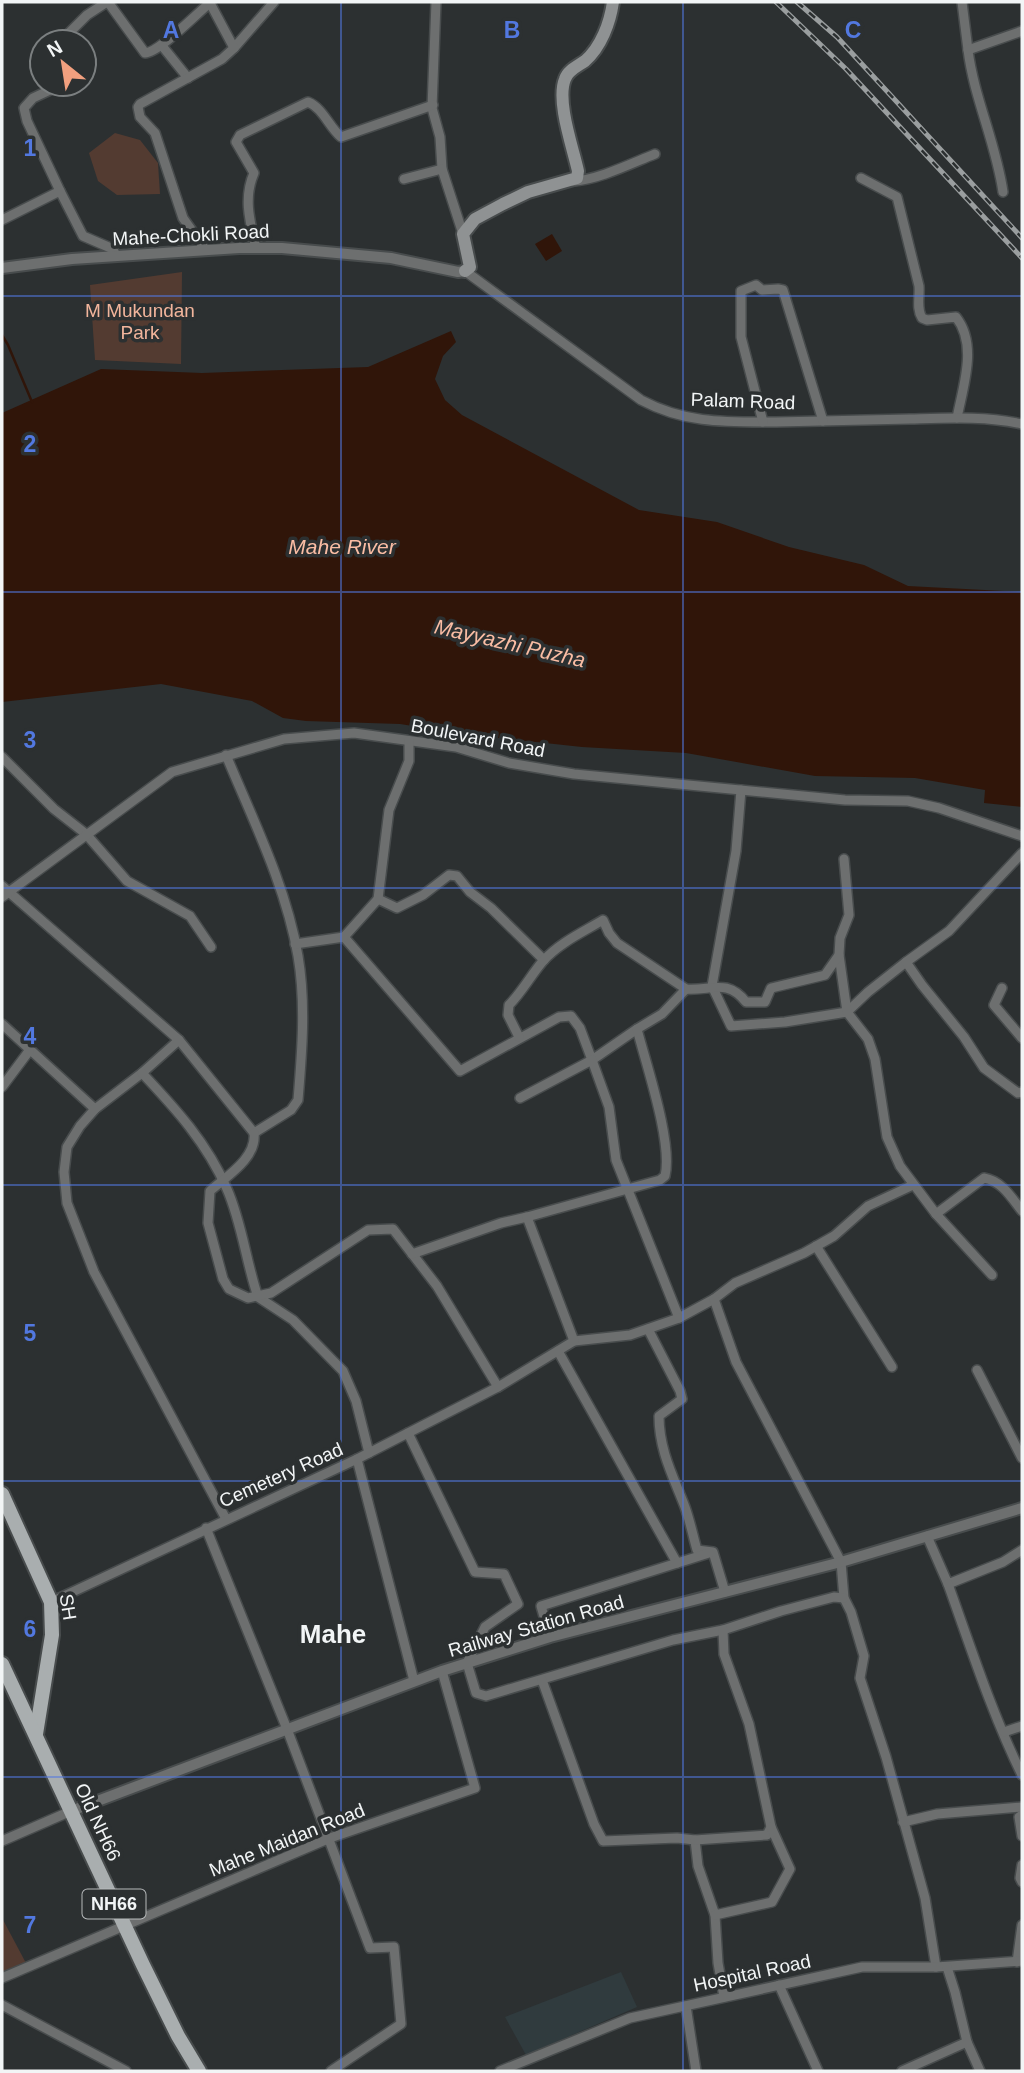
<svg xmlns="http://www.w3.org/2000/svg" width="1024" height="2073" font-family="Helvetica,sans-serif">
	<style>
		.built { fill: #303b3e }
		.green { fill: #533b31 }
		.water { fill: #301509 }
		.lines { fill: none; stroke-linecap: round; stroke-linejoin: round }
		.stream { stroke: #301509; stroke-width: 2.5 }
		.minor-casing { stroke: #484c4d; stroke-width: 12 }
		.tertiary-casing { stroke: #484c4d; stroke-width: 14 }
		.secondary-casing { stroke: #484c4d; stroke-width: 16 }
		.primary-casing { stroke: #484c4d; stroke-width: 18 }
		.minor { stroke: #6d6f6f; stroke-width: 9 }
		.tertiary { stroke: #6d6f6f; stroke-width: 10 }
		.secondary { stroke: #8f9293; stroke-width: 12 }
		.primary { stroke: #a9aeaf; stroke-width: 14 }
		.rail-casing { stroke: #9a9e9f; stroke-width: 5 }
		.rail { stroke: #2c3031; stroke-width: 2.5; stroke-dasharray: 8; stroke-linecap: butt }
		.grid { fill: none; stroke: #5278e0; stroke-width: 2; stroke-opacity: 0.55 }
		.labels { text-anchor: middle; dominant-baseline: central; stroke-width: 7; stroke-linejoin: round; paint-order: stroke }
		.shield { fill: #2c3031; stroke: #b7babb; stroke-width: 2 }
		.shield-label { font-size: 18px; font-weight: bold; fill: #f2f5f6 }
		.street-label { font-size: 19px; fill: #f2f5f6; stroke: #2c3031 }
		.park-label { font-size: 19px; fill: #f2b59c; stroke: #2c3031 }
		.water-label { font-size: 21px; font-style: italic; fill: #fabda4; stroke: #2c3031 }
		.district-label { font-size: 26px; font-weight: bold; fill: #f2f5f6; stroke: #2c3031 }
		.grid-label { font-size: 23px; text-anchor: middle; font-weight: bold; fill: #5278e0; stroke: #2c3031; stroke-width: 7; stroke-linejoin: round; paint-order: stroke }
	</style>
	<rect width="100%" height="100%" fill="#2c3031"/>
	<polygon class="built" points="621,1972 637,2007 526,2055 505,2017"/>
	<g class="green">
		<polygon points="115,133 140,140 158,163 160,194 117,195 98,181 89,153"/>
		<polygon points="182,272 181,364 95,360 90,285"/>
		<polygon points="2,1918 27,1965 2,1974"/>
	</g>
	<g class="water">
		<polygon points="552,234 562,251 546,261 535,244"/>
		<polygon points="451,331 456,342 443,356 435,379 445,400 462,415 639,510 717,522 789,547 864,565 908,586 1022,592 1022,807 984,803 985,790 915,778 815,776 686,753 582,747 463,734 400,724 306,721 283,718 252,701 161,684 2,702 2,413 101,369 202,373 368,367"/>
	</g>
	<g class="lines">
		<polyline class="stream" points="2,335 8,345 32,402"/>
		<defs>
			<g id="minor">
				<path d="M108,2L145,53C159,53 197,13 211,2"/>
				<polyline points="436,2 432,108 440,137 442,169 463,234"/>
				<polyline points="962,2 968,50"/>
				<polyline points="60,42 87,15 107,2"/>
				<polyline points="163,47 188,78"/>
				<polyline points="234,48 274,2"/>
				<path d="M861,178L897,197L919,286C920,297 916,308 922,318L927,320L956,317C978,345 963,386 957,418"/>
				<polyline points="404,179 442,169"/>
				<path d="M573,181C598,180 632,163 655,154"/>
				<polyline points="60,191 27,121 24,108 33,98 63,84"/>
				<path d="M1003,192C996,143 974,98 968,50L1022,31"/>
				<polyline points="2,220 60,191 83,236 113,249 116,256"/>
				<path d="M256,248C250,222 243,198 254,173L236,142L240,135L308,102C323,108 329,127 341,137L433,105"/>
				<polyline points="205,249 183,218 155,133 140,117 138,107 140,104 222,59 234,48 210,3"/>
				<path d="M465,271L641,400C686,424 727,422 776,422C821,421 866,420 910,419C948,418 986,416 1022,424"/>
				<polyline points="763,422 741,337 741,291 756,285 762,290 778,289 783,290 823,421"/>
				<polyline points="2,757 54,809 86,834 127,881 190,916 211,947"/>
				<polyline points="741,790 736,851 712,986 731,1026 785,1022 847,1012 868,992 906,962"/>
				<polyline points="1022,853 949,931 906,962 922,985 964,1037 984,1068 1018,1093 1022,1092"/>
				<path d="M2,886L179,1040L254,1133L291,1110L298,1100C302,1052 306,1003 298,956C286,886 253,820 226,755"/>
				<polyline points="2,897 172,772 284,739 354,733 456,747 509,763 574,774 845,800 908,801 939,808 1022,836"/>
				<polyline points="378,899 397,908 423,895 449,875 457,876 470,892 491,908 544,960"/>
				<polyline points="344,937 460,1071 559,1017 571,1016 580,1028 592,1060 637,1029"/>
				<polyline points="295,944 344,937 378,899 389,810 409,761 409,741"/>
				<polyline points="839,955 847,1012 868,1039 875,1059 887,1137 900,1166 936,1214 992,1275"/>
				<polyline points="1002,988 994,1005 1022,1038"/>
				<polyline points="2,1024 95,1109"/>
				<path d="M519,1037L508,1015L509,1005C522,992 531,975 543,961C559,943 583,932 603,920L609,933L617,943L686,989C711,991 727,978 746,1002H765L771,988L825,975L839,955L840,938L849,915L844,859"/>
				<polyline points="179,1040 142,1073 95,1109 80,1126 67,1147 64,1172 67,1203 94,1272 226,1519"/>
				<path d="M142,1073C176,1109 207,1143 227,1189C242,1223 246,1262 258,1297L293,1320L343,1371L356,1401L369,1453"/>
				<polyline points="2,1087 29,1051"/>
				<polyline points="520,1098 592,1060 609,1107 616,1160 679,1318 714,1299 735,1283 804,1253 834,1236 868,1206 913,1185"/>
				<path d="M254,1133C257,1158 227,1176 210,1191L208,1223L223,1279L229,1289L248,1298L271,1293L368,1230L393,1229L437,1286L498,1387"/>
				<path d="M936,1214L984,1178C1002,1181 1011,1197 1022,1211"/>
				<polyline points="816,1246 892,1367"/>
				<polyline points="412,1254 501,1223 527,1217"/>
				<polyline points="714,1299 736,1362 841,1562 844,1598 851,1612 864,1656 860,1678 886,1757 925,1898 936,1967"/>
				<path d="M648,1329L680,1391L682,1399L659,1416C659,1450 673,1476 685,1507C690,1521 693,1536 697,1550L713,1552L725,1592"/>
				<polyline points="574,1341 630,1335 679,1318"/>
				<polyline points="558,1351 677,1563"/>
				<polyline points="977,1370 1022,1458"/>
				<polyline points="408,1433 475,1572 504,1574 518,1604 485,1627 467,1663 476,1693 486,1696 673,1640 723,1630 781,1611 834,1597 844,1598"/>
				<path d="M357,1459L498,1387L574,1341L527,1217L660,1180L665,1176C673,1143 646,1064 637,1029L662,1014L686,989"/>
				<polyline points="206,1528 287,1729 370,1948 394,1947 401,2024 331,2071"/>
				<polyline points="927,1536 948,1584 1003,1562 1022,1550"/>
				<path d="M948,1584C971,1648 992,1714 1022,1775"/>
				<polyline points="51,1602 357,1459 414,1681"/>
				<polyline points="550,1637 541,1606 709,1553"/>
				<polyline points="542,1680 594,1824 603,1841 677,1838 695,1840 698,1866 715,1915 718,1963 724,1997"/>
				<polyline points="1004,1732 1022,1726"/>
				<polyline points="1022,1815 1019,1817 1022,1836"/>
				<polyline points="903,1822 937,1814 1022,1807"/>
				<polyline points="695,1840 767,1835 771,1827 749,1724 724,1654 723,1630"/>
				<polyline points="2,1841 71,1811"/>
				<polyline points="1022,1865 1020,1878 1022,1882"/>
				<polyline points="715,1915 772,1902 790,1869 771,1827"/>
				<polyline points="1017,1962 1022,1925"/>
				<polyline points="2,1978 330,1838 475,1788 442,1671"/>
				<polyline points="779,1985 818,2071"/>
				<polyline points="2,2005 126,2071"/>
				<polyline points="686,2006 696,2071"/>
				<polyline points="967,2042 980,2071"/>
				<polyline points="500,2071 630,2018 862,1967 936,1967 1022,1961"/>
				<polyline points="902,2071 967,2042 955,1992 947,1967"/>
			</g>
			<g id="tertiary">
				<polyline points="2,268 72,259 239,248 282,248 391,258 458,272 465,271"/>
				<polyline points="71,1811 442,1671 550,1637 841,1562 1022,1508"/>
			</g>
			<path id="secondary" d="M465,271L470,267L463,234L475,219L503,204L528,192L577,178L578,171C573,148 556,101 565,79C568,70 578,66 585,61C601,47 610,23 613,2"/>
			<g id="primary">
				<polyline points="2,1494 51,1602 52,1635 36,1734"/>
				<polyline points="2,1664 143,1965 178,2036 199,2071"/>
			</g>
		</defs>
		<use href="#minor" class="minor-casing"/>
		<use href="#tertiary" class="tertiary-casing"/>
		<use href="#secondary" class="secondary-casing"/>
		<use href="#primary" class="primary-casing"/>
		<use href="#minor" class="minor"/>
		<use href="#tertiary" class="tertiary"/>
		<use href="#secondary" class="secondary"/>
		<use href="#primary" class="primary"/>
		<defs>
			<g id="rail">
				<polyline points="776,2 846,69 1022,258"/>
				<polyline points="797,2 837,37 1022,238"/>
			</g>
		</defs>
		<use href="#rail" class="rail-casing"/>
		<use href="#rail" class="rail"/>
	</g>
	<path class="grid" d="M341,2V2071M683,2V2071M2,296H1022M2,592H1022M2,888H1022M2,1185H1022M2,1481H1022M2,1777H1022"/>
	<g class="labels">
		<rect class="shield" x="82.5" y="1889.5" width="63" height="29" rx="5"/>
		<g class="shield-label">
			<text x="114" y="1904">NH66</text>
		</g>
		<g class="street-label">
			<text transform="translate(191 235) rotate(-3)">Mahe-Chokli Road</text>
			<text transform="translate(743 401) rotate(2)">Palam Road</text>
			<text transform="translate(478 738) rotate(11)">Boulevard Road</text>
			<text transform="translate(281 1475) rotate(-24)">Cemetery Road</text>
			<text transform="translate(68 1607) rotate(81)">SH</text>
			<text transform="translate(536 1626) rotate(-16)">Railway Station Road</text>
			<text transform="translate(98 1822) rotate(65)">Old NH66</text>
			<text transform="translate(287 1840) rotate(-22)">Mahe Maidan Road</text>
			<text transform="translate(752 1973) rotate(-12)">Hospital Road</text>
		</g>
		<g class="park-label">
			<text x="140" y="310">M Mukundan<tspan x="140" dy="22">Park</tspan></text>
		</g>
		<g class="water-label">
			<text x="342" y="546">Mahe River</text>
			<text transform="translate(510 643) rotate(13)">Mayyazhi Puzha</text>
		</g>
		<g class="district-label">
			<text x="333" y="1634">Mahe</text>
		</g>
	</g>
	<g class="grid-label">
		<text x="171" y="38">A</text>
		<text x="512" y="38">B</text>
		<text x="853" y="38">C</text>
		<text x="30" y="156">1</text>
		<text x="30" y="452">2</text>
		<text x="30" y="748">3</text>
		<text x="30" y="1044">4</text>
		<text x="30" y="1341">5</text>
		<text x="30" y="1637">6</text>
		<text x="30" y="1933">7</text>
	</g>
	<rect width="1024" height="2073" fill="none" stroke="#f2f5f6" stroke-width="7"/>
	<g transform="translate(63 63) rotate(330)"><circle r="33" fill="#2c3031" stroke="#7b7f80" stroke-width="2"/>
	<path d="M0-5L12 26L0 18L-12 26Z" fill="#f2a07f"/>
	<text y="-10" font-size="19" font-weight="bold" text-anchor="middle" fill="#f2f5f6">N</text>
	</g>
</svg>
